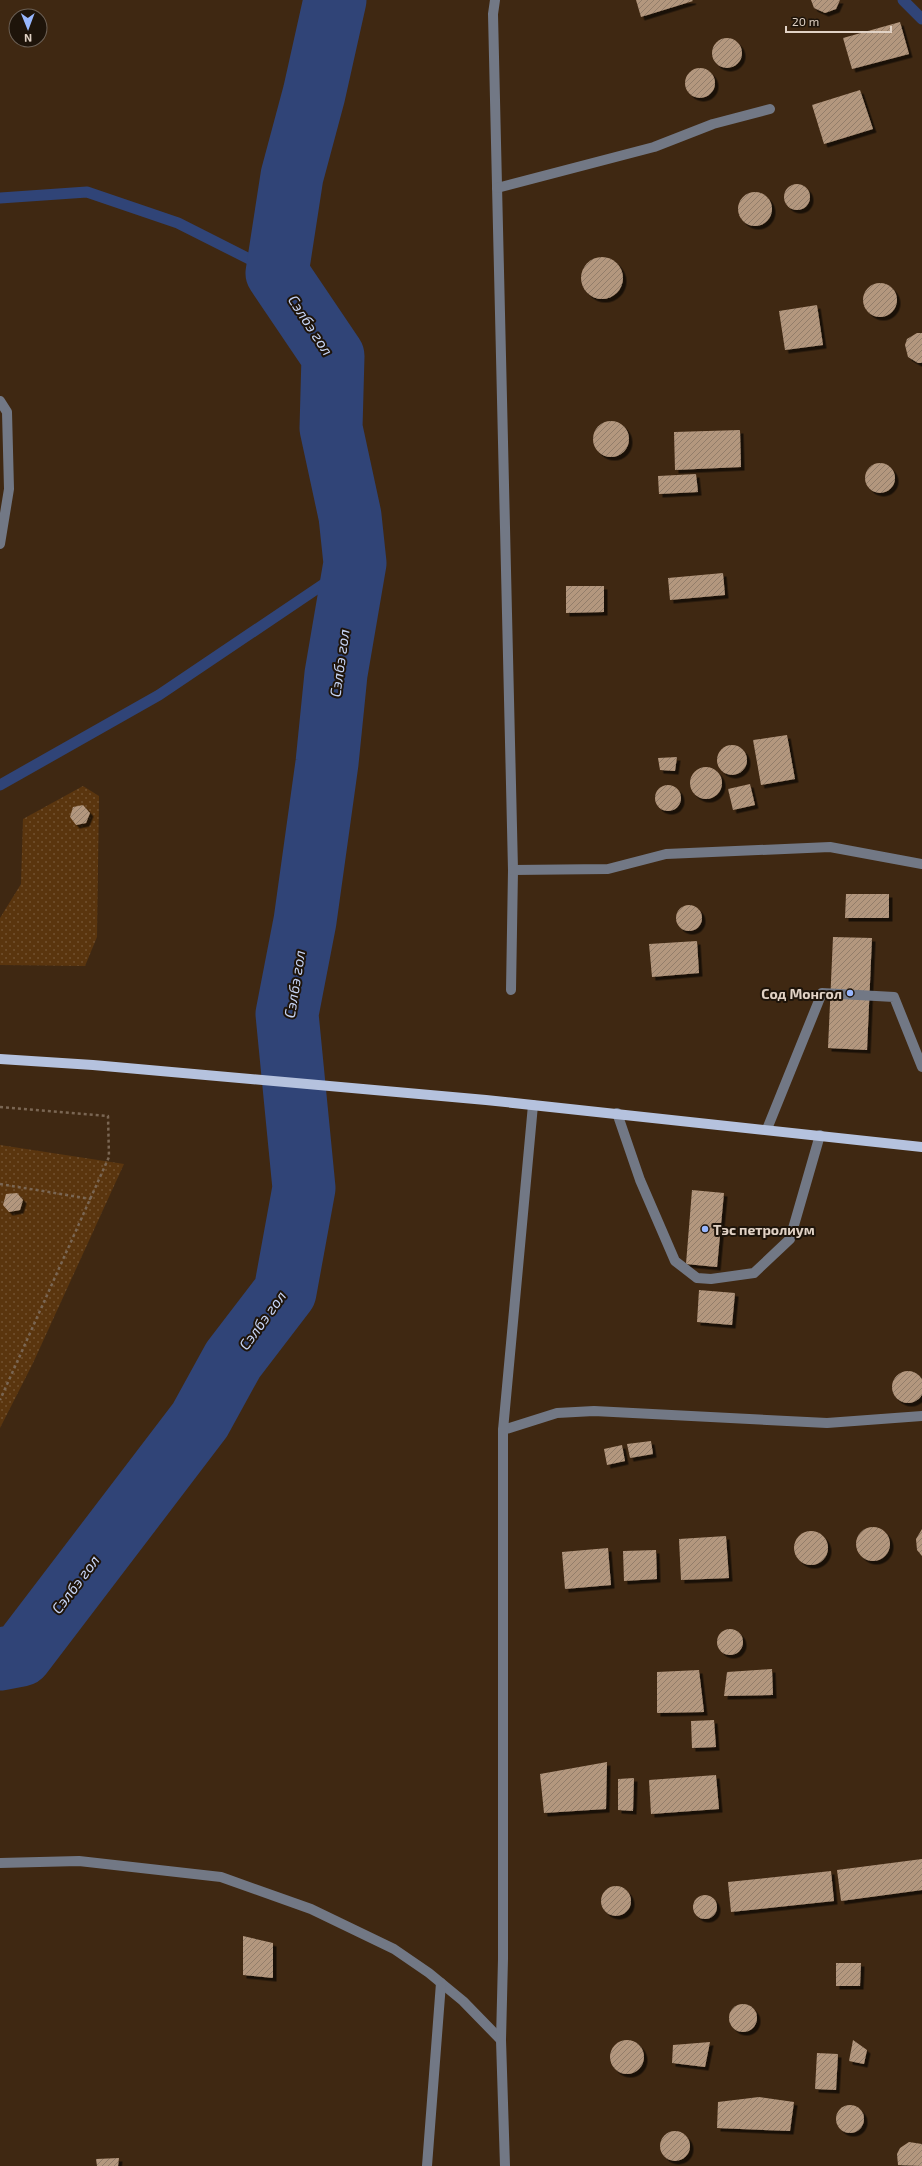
<svg xmlns="http://www.w3.org/2000/svg" width="922" height="2166" font-family="'Exo 2',sans-serif">
	<style>
		.park { fill: url(#park-dots) }
		.lines { fill: none; stroke-linecap: round; stroke-linejoin: round }
		.stream { stroke: #304477; stroke-width: 11 }
		.river { stroke: #304477; stroke-width: 63 }
		.building { fill: url(#building-hatch); filter: url(#shadow) }
		.path { stroke: #7a6653; stroke-width: 2.5; stroke-dasharray: 3 3; stroke-linecap: butt }
		.minor { stroke: #727885; stroke-width: 10 }
		.major { stroke: #b5c2de; stroke-width: 10 }
		.poi-dot { fill: #97b6fd; stroke: #1e140a; stroke-width: 1.5 }
		.labels { text-anchor: middle; dominant-baseline: central; stroke-width: 4; stroke-linejoin: round; paint-order: stroke }
		.poi-label { font-size: 14px; font-weight: bold; fill: #e1d2c5; stroke: #1e140a; text-anchor: end }
		.water-label { font-size: 15px; font-style: italic; fill: #c5d3f4; stroke: #1e140a }
	</style>
	<defs>
		<pattern id="park-dots" width="8" height="8" patternUnits="userSpaceOnUse"><rect width="8" height="8" fill="#5a350e"/><path d="M2 2h.1M6 6h.1" fill="none" stroke="#715130" stroke-width="1.8" stroke-linecap="round"/></pattern>
		<pattern id="building-hatch" width="6" height="6" patternUnits="userSpaceOnUse"><rect width="6" height="6" fill="#b3977e"/><path d="M-1 1l2-2M0 6l6-6M5 7l2-2" fill="none" stroke="#927d6a"/></pattern>
		<filter id="shadow"><feDropShadow dx="3.5" dy="3.5" stdDeviation="0" flood-color="#0009"/></filter>
	</defs>
	<rect width="100%" height="100%" fill="#3f2812"/>
	<g class="park">
		<polygon points="83,786 99,796 97,937 85,966 0,965 0,918 21,884 23,819"/>
		<polygon points="0,1145 124,1164 33,1363 0,1428"/>
	</g>
	<g class="lines">
		<g class="stream">
			<polyline points="903,0 922,19"/>
			<polyline points="0,198 87,192 178,223 277,273"/>
			<polyline points="0,785 159,695 355,563"/>
		</g>
		<polyline class="river" points="0,1659 21,1655 200,1420 233,1360 285,1292 304,1188 287,1014 305,921 327,763 336,674 355,563 350,516 331,428 333,356 277,273 292,176 314,94 335,0"/>
	</g>
	<g class="building">
		<polygon points="636,0 692,0 693,1 641,17"/>
		<polygon points="811,0 840,0 836,9 825,13 814,8"/>
		<polygon points="900,22 909,54 852,69 843,38"/>
		<circle cx="727" cy="53" r="15"/>
		<circle cx="700" cy="83" r="15"/>
		<polygon points="860,90 873,129 824,144 812,105"/>
		<circle cx="797" cy="197" r="13"/>
		<circle cx="755" cy="209" r="17"/>
		<circle cx="602" cy="278" r="21"/>
		<circle cx="880" cy="300" r="17"/>
		<polygon points="817,305 823,345 785,350 779,311"/>
		<polygon points="917,333 922,333 922,363 918,363 908,357 905,345 907,339"/>
		<circle cx="611" cy="439" r="18"/>
		<polygon points="740,430 741,467 675,470 674,432"/>
		<circle cx="880" cy="478" r="15"/>
		<polygon points="696,474 698,492 659,494 658,476"/>
		<polygon points="723,573 725,595 670,600 668,578"/>
		<polygon points="566,586 604,586 604,612 566,613"/>
		<polygon points="787,735 795,779 761,785 753,740"/>
		<circle cx="732" cy="760" r="15"/>
		<polygon points="677,757 675,771 660,770 658,758"/>
		<circle cx="706" cy="783" r="16"/>
		<polygon points="750,784 755,805 733,810 728,789"/>
		<circle cx="668" cy="798" r="13"/>
		<polygon points="83,805 90,813 86,823 76,825 70,817 73,807"/>
		<polygon points="846,894 889,894 889,918 845,918"/>
		<circle cx="689" cy="918" r="13"/>
		<polygon points="833,937 872,938 867,1050 828,1048"/>
		<polygon points="697,941 699,973 652,977 649,944"/>
		<polygon points="692,1190 724,1193 717,1267 686,1264"/>
		<polygon points="17,1193 23,1200 20,1210 9,1212 3,1205 6,1194"/>
		<polygon points="699,1290 735,1293 732,1325 697,1322"/>
		<circle cx="908" cy="1387" r="16"/>
		<polygon points="651,1441 653,1454 630,1458 627,1444"/>
		<polygon points="622,1445 625,1461 607,1465 604,1449"/>
		<circle cx="873" cy="1544" r="17"/>
		<polygon points="922,1529 922,1556 917,1550 916,1539"/>
		<circle cx="811" cy="1548" r="17"/>
		<polygon points="726,1536 729,1578 681,1580 679,1539"/>
		<polygon points="608,1548 611,1585 565,1589 562,1552"/>
		<polygon points="656,1550 657,1579 624,1581 623,1551"/>
		<circle cx="730" cy="1642" r="13"/>
		<polygon points="772,1669 773,1695 724,1696 727,1672"/>
		<polygon points="699,1670 704,1712 657,1713 657,1672"/>
		<polygon points="714,1720 716,1747 692,1748 691,1721"/>
		<polygon points="607,1762 606,1809 544,1813 540,1774"/>
		<polygon points="716,1775 719,1809 651,1814 649,1780"/>
		<polygon points="634,1778 633,1811 618,1810 618,1779"/>
		<polygon points="922,1859 922,1890 841,1901 837,1870"/>
		<polygon points="831,1871 834,1901 731,1912 728,1882"/>
		<circle cx="616" cy="1901" r="15"/>
		<circle cx="705" cy="1907" r="12"/>
		<polygon points="243,1936 273,1943 273,1978 243,1975"/>
		<polygon points="836,1963 861,1963 860,1986 836,1986"/>
		<circle cx="743" cy="2018" r="14"/>
		<polygon points="853,2040 867,2050 864,2064 849,2061"/>
		<circle cx="627" cy="2057" r="17"/>
		<polygon points="710,2042 705,2067 672,2063 673,2045"/>
		<polygon points="817,2053 838,2054 836,2090 815,2089"/>
		<polygon points="759,2097 794,2102 790,2131 717,2128 718,2102"/>
		<circle cx="850" cy="2119" r="14"/>
		<circle cx="675" cy="2146" r="15"/>
		<polygon points="909,2142 922,2144 922,2166 898,2165 897,2154 900,2148"/>
		<polygon points="119,2158 118,2166 97,2166 96,2159"/>
	</g>
	<g class="lines">
		<g class="path">
			<polyline points="0,1107 108,1116 109,1157 0,1400"/>
			<polyline points="0,1184 91,1199"/>
		</g>
		<g class="minor">
			<polyline points="495,0 493,14 513,870 511,990"/>
			<polyline points="497,188 654,147 713,124 770,109"/>
			<polyline points="0,401 7,412 9,489 0,544"/>
			<polyline points="513,870 608,869 666,854 830,847 922,864"/>
			<polyline points="617,1113 640,1180 675,1261 697,1278 711,1279 754,1273 790,1239 820,1135"/>
			<polyline points="767,1129 822,993 894,997 922,1067"/>
			<polyline points="503,1430 557,1413 594,1411 827,1423 922,1416"/>
			<polyline points="0,1863 79,1861 221,1877 311,1909 394,1949 429,1973 463,2001 501,2040"/>
			<polyline points="427,2166 441,1983"/>
			<polyline points="505,2166 501,2040 503,1959 503,1430 533,1105"/>
		</g>
		<polyline class="major" points="0,1059 93,1065 486,1100 922,1147"/>
	</g>
	<g class="poi-dot">
		<circle cx="850" cy="993" r="4"/>
		<circle cx="705" cy="1229" r="4"/>
	</g>
	<g class="labels">
		<g class="poi-label">
			<text x="842" y="993">Сод Монгол</text>
			<text x="713" y="1229" text-anchor="start">Тэс петролиум</text>
		</g>
		<g class="water-label">
			<text transform="translate(311 325) rotate(57)">Сэлбэ гол</text>
			<text transform="translate(339 663) rotate(-82)">Сэлбэ гол</text>
			<text transform="translate(294 984) rotate(-81)">Сэлбэ гол</text>
			<text transform="translate(262 1320) rotate(-54)">Сэлбэ гол</text>
			<text transform="translate(75 1584) rotate(-53)">Сэлбэ гол</text>
		</g>
	</g>
	<g transform="translate(28 28) rotate(179)"><circle r="19" fill="#1e140a" stroke="#6c6055"/>
	<path d="M0-3L7 15L0 10L-7 15Z" fill="#97b6fd"/>
	<text y="-6" font-size="11" font-weight="bold" text-anchor="middle" fill="#e1d2c5">N</text>
	</g>
	<path d="M786 26v6h105v-6" fill="none" stroke="#e1d2c5" stroke-width="2"/>
	<text x="792" y="26" font-size="12" fill="#e1d2c5" stroke="#1e140a" stroke-width="3" paint-order="stroke">20 m</text>
</svg>
